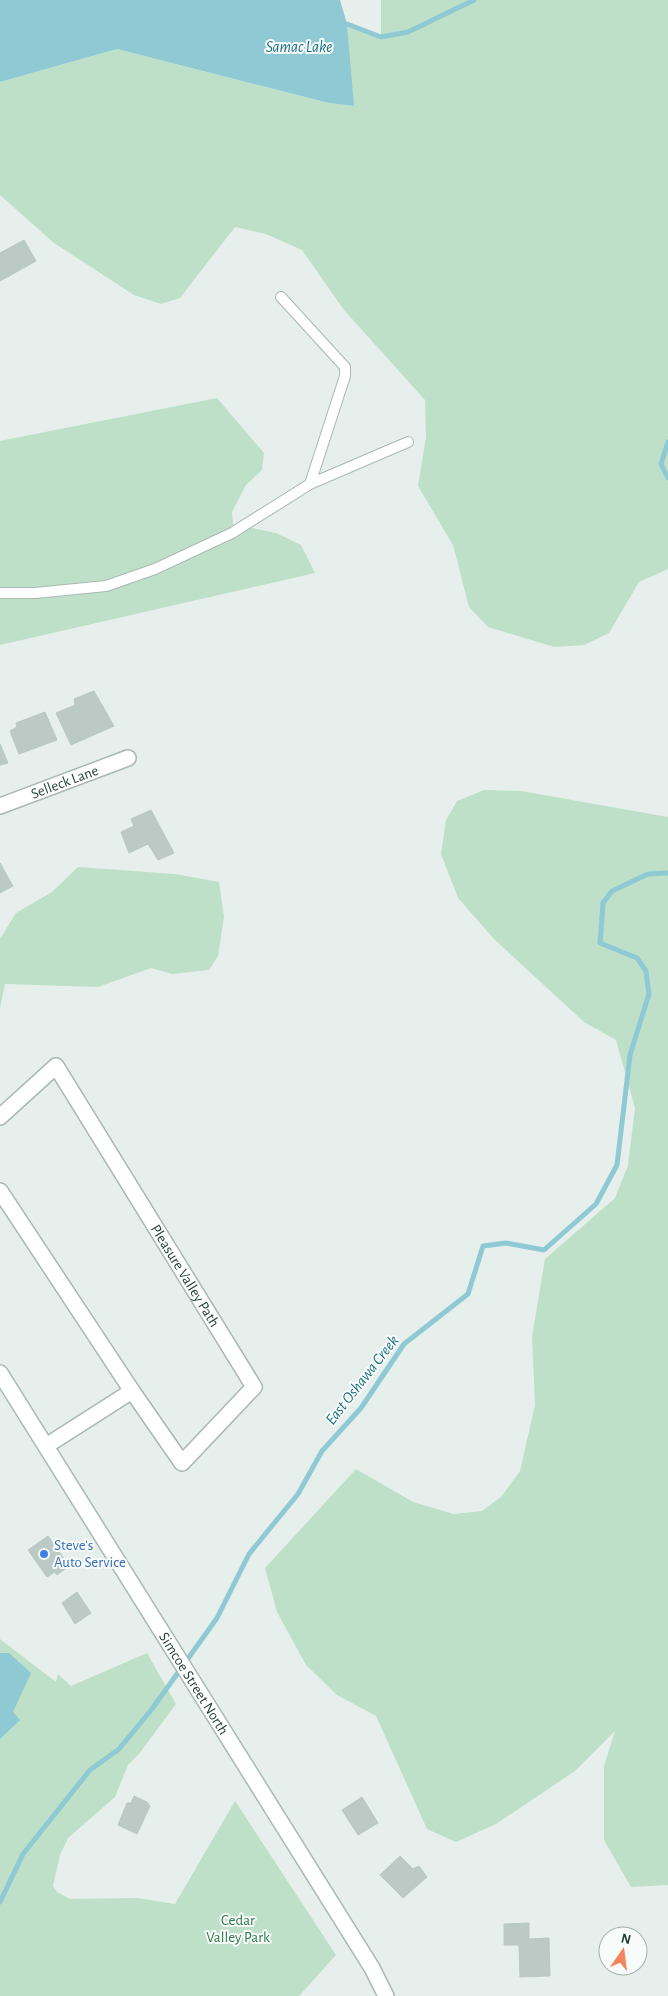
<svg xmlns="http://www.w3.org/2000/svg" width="668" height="1996" font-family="'Alegreya Sans',sans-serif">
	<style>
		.green { fill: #bfe0c8 }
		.water { fill: #8ec9d4 }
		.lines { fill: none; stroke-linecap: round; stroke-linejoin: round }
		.stream { stroke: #8ec9d4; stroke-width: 5 }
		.building { fill: #bbcac4; stroke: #b8c9c2 }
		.lane-casing { stroke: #a8b8b2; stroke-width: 12 }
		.street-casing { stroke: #a8b8b2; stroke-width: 18 }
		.secondary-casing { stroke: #a4bbb3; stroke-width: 18 }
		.lane { stroke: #fff; stroke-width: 10 }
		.street { stroke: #fff; stroke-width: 15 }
		.secondary { stroke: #fff; stroke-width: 15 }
		.shop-dot { fill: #3f7fe0; stroke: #f7fbf9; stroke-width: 2 }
		.labels { text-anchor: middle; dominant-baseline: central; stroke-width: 4; stroke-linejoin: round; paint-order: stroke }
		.street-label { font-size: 15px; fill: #24423a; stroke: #f7fbf9 }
		.shop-label { font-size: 15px; fill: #366cbe; stroke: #f7fbf9; text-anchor: start }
		.park-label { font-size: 15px; fill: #2d7a4b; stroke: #f7fbf9 }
		.water-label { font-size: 16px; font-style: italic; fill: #1c6f80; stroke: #f7fbf9 }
	</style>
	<rect width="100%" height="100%" fill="#e6efeb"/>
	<g class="green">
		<polygon points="381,0 668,0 668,569 639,582 609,633 584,645 554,647 488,627 469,607 453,545 418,486 426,437 425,400 344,310 302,250 266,234 235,227 180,298 161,304 134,295 54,243 0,195 0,82 117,49 329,103 353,106 347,24 381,37"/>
		<polygon points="217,398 264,453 262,470 246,485 232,512 233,524 276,533 301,545 315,573 0,645 0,441"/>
		<polygon points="484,790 521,791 668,817 668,1885 631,1887 604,1840 604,1766 615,1731 575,1771 496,1824 456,1842 427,1829 376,1716 337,1695 306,1665 277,1612 265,1568 356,1469 413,1502 454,1514 482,1511 501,1497 520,1471 535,1405 532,1337 545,1259 615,1198 628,1165 635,1108 616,1040 584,1022 494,939 458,898 441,854 446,820 457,801"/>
		<polygon points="78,867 175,874 219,882 224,917 218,956 209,970 172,974 151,968 98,987 5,984 0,1008 0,939 16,913 52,892"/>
		<polygon points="0,1639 56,1682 58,1674 71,1686 147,1653 176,1704 139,1754 128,1765 115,1797 68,1838 60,1855 53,1886 57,1892 70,1899 137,1898 175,1904 235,1801 336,1955 299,1996 0,1996"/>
	</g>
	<g class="water">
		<polygon points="0,0 340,0 347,24 354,106 329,103 117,49 0,82"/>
		<polygon points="0,1653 9,1653 31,1673 13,1712 20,1720 0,1739"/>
	</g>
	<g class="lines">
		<g class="stream">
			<polyline points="347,24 381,37 408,32 474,0"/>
			<polyline points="668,442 661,464 668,478"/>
			<polyline points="0,1902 23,1854 90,1770 119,1749 152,1709 217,1618 249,1554 298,1494 322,1451 361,1408 404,1344 468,1294 483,1246 506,1243 544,1250 596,1204 617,1165 630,1055 649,994 646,971 637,958 600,943 603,903 612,891 648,874 668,873"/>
		</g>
	</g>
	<g class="building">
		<polygon points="24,240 36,261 0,281 0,253"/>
		<polygon points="94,691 114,726 71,745 56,713 75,705 74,699"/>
		<polygon points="45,712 57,740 19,754 10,731 17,727 16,723"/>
		<polygon points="0,744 8,763 0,765"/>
		<polygon points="151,810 174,853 158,860 148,844 129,853 121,832 134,826 131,819"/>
		<polygon points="0,863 13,886 0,893"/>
		<polygon points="48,1536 69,1566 57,1575 55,1572 47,1577 28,1550"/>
		<polygon points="77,1592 91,1613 75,1624 62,1603"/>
		<polygon points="134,1796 147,1802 150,1806 137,1834 118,1825 127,1803 131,1803"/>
		<polygon points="362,1797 378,1823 358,1835 342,1810"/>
		<polygon points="400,1856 413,1869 419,1866 427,1877 403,1898 380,1875"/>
		<polygon points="529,1923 529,1939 549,1938 550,1976 520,1977 519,1945 504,1945 504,1924"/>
	</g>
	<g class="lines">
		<defs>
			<g id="lane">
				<polyline points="281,297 345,367 345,376 310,484 408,442"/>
				<polyline points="0,593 35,593 106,586 155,569 232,533 310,484"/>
			</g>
			<g id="street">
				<path id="s1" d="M0,806L128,758"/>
				<path id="s2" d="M0,1117L56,1066L254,1387L182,1463L132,1391L0,1191"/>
				<polyline points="46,1446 132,1391"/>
			</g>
			<g id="secondary">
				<path id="s3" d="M0,1373L372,1968L386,1996"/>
			</g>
		</defs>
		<use href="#lane" class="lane-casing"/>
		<use href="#street" class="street-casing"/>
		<use href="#secondary" class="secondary-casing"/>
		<use href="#lane" class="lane"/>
		<use href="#street" class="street"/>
		<use href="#secondary" class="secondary"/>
	</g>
	<circle class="shop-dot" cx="44" cy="1554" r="5"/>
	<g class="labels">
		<g class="street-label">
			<text stroke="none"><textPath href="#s1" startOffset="69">Selleck Lane</textPath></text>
			<text stroke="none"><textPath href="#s2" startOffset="322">Pleasure Valley Path</textPath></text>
			<text stroke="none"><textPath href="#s3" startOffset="366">Simcoe Street North</textPath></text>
		</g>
		<g class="shop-label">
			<text x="54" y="1545">Steve's<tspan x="54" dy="17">Auto Service</tspan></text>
		</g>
		<g class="park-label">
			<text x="238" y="1920">Cedar<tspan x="238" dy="17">Valley Park</tspan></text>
		</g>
		<g class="water-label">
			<text x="299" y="47">Samac Lake</text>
			<text transform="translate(362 1380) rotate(-52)">East Oshawa Creek</text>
		</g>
	</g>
	<g transform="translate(623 1951) rotate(14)"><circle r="24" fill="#f7fbf9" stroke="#a3b1ad"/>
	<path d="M0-4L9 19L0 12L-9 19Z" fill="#f4845f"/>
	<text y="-8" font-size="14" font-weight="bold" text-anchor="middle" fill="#24423a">N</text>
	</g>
</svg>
